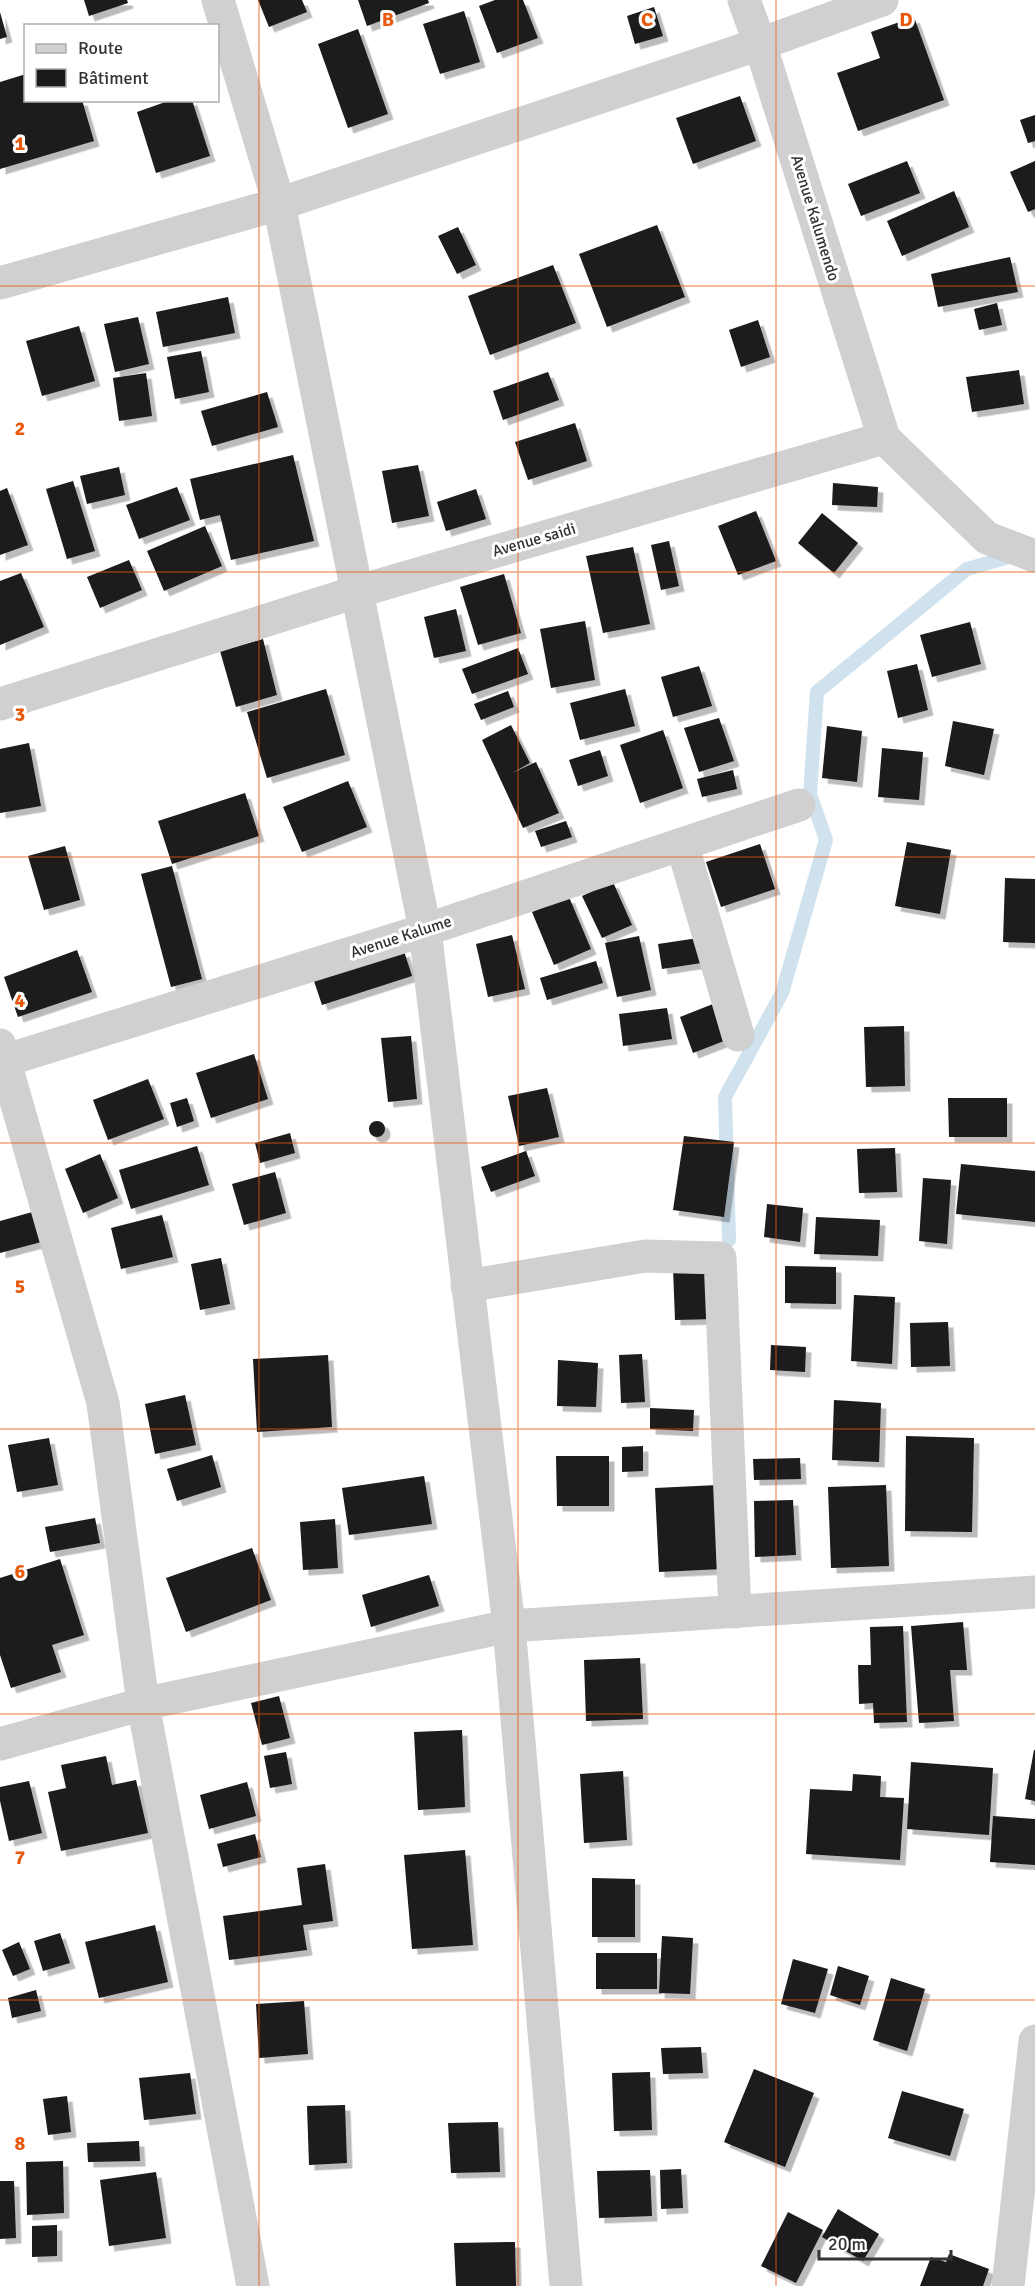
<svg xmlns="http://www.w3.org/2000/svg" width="1035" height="2286" font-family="Signika,sans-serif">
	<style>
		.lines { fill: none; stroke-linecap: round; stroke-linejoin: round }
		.stream { stroke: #cfe2ee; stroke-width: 14 }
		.building { fill: #1a1a1a; filter: url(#shadow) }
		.minor { stroke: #d0d0d0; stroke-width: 33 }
		.grid { fill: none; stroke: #e8590c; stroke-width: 1.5; stroke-opacity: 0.55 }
		.labels { text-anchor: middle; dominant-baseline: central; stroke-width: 6; stroke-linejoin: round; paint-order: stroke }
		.street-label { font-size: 16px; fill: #333; stroke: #fff }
		.grid-label { font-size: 20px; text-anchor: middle; font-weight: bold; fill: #e8590c; stroke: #fff; stroke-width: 6; stroke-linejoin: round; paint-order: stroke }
	</style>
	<defs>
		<filter id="shadow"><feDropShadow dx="5.5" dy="5.5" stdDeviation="0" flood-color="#0004"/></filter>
	</defs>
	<rect width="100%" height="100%" fill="#fff"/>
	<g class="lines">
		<polyline class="stream" points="729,1240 725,1097 782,993 826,840 810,794 817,692 967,569 1016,555"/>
	</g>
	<g class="building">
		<polygon points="84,0 127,0 128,3 89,16"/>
		<polygon points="258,0 302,0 307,12 269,27"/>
		<polygon points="358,0 428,0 429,3 367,26"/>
		<polygon points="495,0 523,0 538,38 497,53 479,6"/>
		<polygon points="654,7 663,36 635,44 627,16"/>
		<polygon points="464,11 480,62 440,74 423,24"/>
		<polygon points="0,12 7,37 0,39"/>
		<polygon points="914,17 944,100 858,131 837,73 880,58 871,32"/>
		<polygon points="358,29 388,114 348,128 318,44"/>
		<polygon points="26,74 26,100 82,100 94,141 0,169 0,82"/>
		<polygon points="740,96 756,141 693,164 676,118"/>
		<polygon points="171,100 192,100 210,156 156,173 137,112"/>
		<polygon points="1035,115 1035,141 1028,143 1020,120"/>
		<polygon points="907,161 920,193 861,216 848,184"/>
		<polygon points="1035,161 1035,209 1028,212 1010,172"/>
		<polygon points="954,191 969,227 902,256 887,221"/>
		<polygon points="657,225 685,297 607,327 579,254"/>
		<polygon points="458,227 476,265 457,274 438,236"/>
		<polygon points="1010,257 1018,292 938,307 931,274"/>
		<polygon points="553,265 576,323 490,355 468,296"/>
		<polygon points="228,297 235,333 163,347 156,312"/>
		<polygon points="997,303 1002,325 979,330 974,309"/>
		<polygon points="138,317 149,364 115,372 104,324"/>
		<polygon points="758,320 770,357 741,367 729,330"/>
		<polygon points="79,326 95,381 42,396 26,341"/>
		<polygon points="201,351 209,392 175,399 167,357"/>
		<polygon points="1019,370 1024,404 972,412 966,377"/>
		<polygon points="548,372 559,400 503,420 493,391"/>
		<polygon points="146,373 152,416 119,421 113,378"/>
		<polygon points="267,392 278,427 212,446 201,411"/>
		<polygon points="575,423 587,461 528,480 515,442"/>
		<polygon points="293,455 314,541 231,560 220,515 200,520 190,479"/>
		<polygon points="418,465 429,516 392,523 382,471"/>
		<polygon points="119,467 125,495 87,504 80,476"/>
		<polygon points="73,481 95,551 67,559 46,489"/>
		<polygon points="833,483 878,487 877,507 832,505"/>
		<polygon points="177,487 190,520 139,539 126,505"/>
		<polygon points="7,488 28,545 0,555 0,491"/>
		<polygon points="476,489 486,519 446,531 437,502"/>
		<polygon points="756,511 776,561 738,575 718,526"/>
		<polygon points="822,513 858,543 834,573 798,543"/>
		<polygon points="205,526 222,566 164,591 147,551"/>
		<polygon points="669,541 679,586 661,590 651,545"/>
		<polygon points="633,547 650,624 603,633 586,556"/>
		<polygon points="129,560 142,590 100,608 87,577"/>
		<polygon points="21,573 44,627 0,645 0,581"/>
		<polygon points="504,574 521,633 478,645 460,587"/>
		<polygon points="456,609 466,651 434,658 424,617"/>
		<polygon points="585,621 595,680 551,688 540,629"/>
		<polygon points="970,622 981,664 932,677 920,635"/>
		<polygon points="263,639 277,695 236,707 220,651"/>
		<polygon points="518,648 528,674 472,694 462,669"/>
		<polygon points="917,664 928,710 898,718 887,671"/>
		<polygon points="699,666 712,706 673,717 661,677"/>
		<polygon points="326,689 345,755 267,778 247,712"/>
		<polygon points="625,689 635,726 580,740 570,703"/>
		<polygon points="508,691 514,707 481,720 474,704"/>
		<polygon points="719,718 734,761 699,772 684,728"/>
		<polygon points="953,721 994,729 984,775 945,766"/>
		<polygon points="511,725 530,763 512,773 536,762 559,813 523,828 482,740"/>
		<polygon points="827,726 862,731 857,782 822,778"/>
		<polygon points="663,730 683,788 640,803 620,745"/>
		<polygon points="29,743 41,806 0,813 0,749"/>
		<polygon points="882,748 923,752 919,800 878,797"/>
		<polygon points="600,750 608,776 578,786 569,760"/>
		<polygon points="733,770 737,789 702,797 697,779"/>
		<polygon points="348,781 367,827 302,852 283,807"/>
		<polygon points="245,793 259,836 172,864 158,821"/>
		<polygon points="566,821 572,837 541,847 535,831"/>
		<polygon points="907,842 951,850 940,914 895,906"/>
		<polygon points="760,844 775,889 721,907 706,862"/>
		<polygon points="65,846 80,900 44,910 28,856"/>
		<polygon points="172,866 202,979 171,987 141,874"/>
		<polygon points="1005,878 1035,879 1035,943 1003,942"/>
		<polygon points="613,882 632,925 602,938 582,896"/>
		<polygon points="569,897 591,949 554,965 532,912"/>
		<polygon points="512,935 525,989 488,997 476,944"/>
		<polygon points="639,936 651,990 617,997 605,943"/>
		<polygon points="705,937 708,962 662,969 658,944"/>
		<polygon points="77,950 92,992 18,1017 4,977"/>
		<polygon points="404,951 412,976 322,1005 314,981"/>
		<polygon points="596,961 603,983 547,1000 540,978"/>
		<polygon points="723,1000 737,1036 693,1053 680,1017"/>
		<polygon points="667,1008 672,1039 623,1046 619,1014"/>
		<polygon points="904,1026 905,1086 866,1087 864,1027"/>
		<polygon points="411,1036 417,1099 388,1102 381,1038"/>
		<polygon points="254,1054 268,1099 211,1118 196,1073"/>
		<polygon points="148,1079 164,1119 108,1140 93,1100"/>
		<polygon points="547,1088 559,1137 519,1146 508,1096"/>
		<polygon points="187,1098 194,1121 177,1127 170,1103"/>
		<polygon points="948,1098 1007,1098 1007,1137 949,1137"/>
		<circle cx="377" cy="1129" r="8"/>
		<polygon points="290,1133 295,1153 260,1163 255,1143"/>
		<polygon points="684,1136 734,1142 724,1217 673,1210"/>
		<polygon points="197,1146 209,1185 131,1209 119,1170"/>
		<polygon points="895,1148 897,1192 859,1193 857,1149"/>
		<polygon points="526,1151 535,1176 491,1192 481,1167"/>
		<polygon points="100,1154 118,1198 83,1213 65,1169"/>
		<polygon points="961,1164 1035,1171 1035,1222 956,1214"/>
		<polygon points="275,1172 286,1213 244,1225 232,1184"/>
		<polygon points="923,1178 951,1180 947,1244 919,1241"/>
		<polygon points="767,1204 803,1208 800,1242 764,1237"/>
		<polygon points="36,1211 45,1241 0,1253 0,1221"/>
		<polygon points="162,1215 173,1257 121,1269 111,1228"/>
		<polygon points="816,1217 880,1220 878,1256 814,1254"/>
		<polygon points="221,1258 230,1304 200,1310 191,1264"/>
		<polygon points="713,1266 716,1319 675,1320 673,1268"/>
		<polygon points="785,1266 836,1267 836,1304 785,1303"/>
		<polygon points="854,1295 895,1297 892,1364 851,1361"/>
		<polygon points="948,1322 950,1366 911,1367 910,1323"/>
		<polygon points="771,1345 806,1347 805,1372 770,1370"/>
		<polygon points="642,1354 645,1402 621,1403 619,1355"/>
		<polygon points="328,1355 332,1427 257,1432 253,1359"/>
		<polygon points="558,1360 598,1363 596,1407 557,1406"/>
		<polygon points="185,1395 196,1445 155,1454 145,1404"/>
		<polygon points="834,1400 881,1403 879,1462 832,1460"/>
		<polygon points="650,1408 694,1410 693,1431 650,1429"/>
		<polygon points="906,1436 974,1438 972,1532 905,1531"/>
		<polygon points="49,1438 58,1485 17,1492 8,1445"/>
		<polygon points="643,1446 643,1471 622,1472 622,1447"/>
		<polygon points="212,1455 221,1487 177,1501 167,1469"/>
		<polygon points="556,1456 609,1456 609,1506 557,1506"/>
		<polygon points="800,1458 801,1479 754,1480 753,1459"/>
		<polygon points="424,1476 432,1524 349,1535 342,1488"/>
		<polygon points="718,1485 723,1569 659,1572 655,1488"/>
		<polygon points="886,1485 889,1566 831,1568 828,1487"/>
		<polygon points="793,1500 796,1555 755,1557 754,1501"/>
		<polygon points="95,1518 100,1543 50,1552 45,1527"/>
		<polygon points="335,1519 338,1568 303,1570 300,1522"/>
		<polygon points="252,1548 271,1600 186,1632 166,1578"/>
		<polygon points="60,1559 84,1635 52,1645 61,1672 11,1688 0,1655 0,1578"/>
		<polygon points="429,1575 439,1606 371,1627 362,1595"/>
		<polygon points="963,1622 967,1670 950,1670 954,1721 919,1723 911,1626"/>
		<polygon points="903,1626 907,1722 874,1723 873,1703 859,1704 858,1665 871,1665 870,1627"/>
		<polygon points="640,1658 643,1719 586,1721 584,1660"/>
		<polygon points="279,1696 290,1738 262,1745 251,1703"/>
		<polygon points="462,1730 465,1807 418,1810 414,1732"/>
		<polygon points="1034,1750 1035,1750 1035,1801 1025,1799"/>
		<polygon points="286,1752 292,1784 270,1788 264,1756"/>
		<polygon points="106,1756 112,1785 136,1780 148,1833 61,1851 48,1792 66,1788 61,1765"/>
		<polygon points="911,1762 993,1768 989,1835 907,1829"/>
		<polygon points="623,1771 627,1840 584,1843 580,1774"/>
		<polygon points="853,1774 881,1776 880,1797 904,1798 900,1860 806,1854 810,1789 852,1791"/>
		<polygon points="29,1781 42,1833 9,1841 0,1801 0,1787"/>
		<polygon points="247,1782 256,1816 209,1829 200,1795"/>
		<polygon points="993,1816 1035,1819 1035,1865 990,1862"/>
		<polygon points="255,1834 261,1857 223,1867 217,1844"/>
		<polygon points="465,1850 473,1945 412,1949 404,1855"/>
		<polygon points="325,1864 333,1921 303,1925 307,1950 229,1960 223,1916 302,1905 297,1868"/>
		<polygon points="592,1878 635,1879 635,1937 592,1937"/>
		<polygon points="155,1925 168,1982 99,1998 85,1942"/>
		<polygon points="60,1933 70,1963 43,1971 34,1941"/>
		<polygon points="662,1936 693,1938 690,1994 659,1993"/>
		<polygon points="19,1942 30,1969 13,1976 2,1950"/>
		<rect x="596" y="1953" width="61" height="36"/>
		<polygon points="793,1959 828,1969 815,2013 781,2004"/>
		<polygon points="838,1966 869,1976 860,2005 830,1995"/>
		<polygon points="891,1978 925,1989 907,2051 873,2040"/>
		<polygon points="36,1990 41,2011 12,2018 8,1998"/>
		<polygon points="304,2001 308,2054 259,2058 256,2004"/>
		<polygon points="701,2047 703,2073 663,2074 661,2048"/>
		<polygon points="754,2069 814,2093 785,2167 724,2142"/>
		<polygon points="650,2072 652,2130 614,2131 612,2073"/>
		<polygon points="190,2073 196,2114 144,2120 139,2078"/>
		<polygon points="902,2091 964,2109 950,2156 888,2138"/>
		<polygon points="67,2096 71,2132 48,2135 43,2099"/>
		<polygon points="345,2105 347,2163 309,2165 307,2106"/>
		<polygon points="498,2122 500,2172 451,2173 448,2123"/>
		<polygon points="139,2141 140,2161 88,2162 87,2143"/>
		<polygon points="63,2161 64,2213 27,2215 26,2162"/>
		<polygon points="681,2169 683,2208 661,2209 660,2170"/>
		<polygon points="650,2170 652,2216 599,2218 597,2171"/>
		<polygon points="156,2172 166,2238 109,2246 100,2180"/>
		<polygon points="0,2181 14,2181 16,2238 0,2239"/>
		<polygon points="838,2209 879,2234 863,2261 822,2237"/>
		<polygon points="788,2212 823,2230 796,2283 761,2266"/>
		<polygon points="57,2225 57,2256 32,2257 32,2226"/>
		<polygon points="515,2242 516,2286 456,2286 454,2243"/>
		<polygon points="949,2254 989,2269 983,2286 920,2286 931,2257 946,2262"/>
	</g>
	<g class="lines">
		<g class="minor">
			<polyline points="218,0 279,204 425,930 509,1626 566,2286"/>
			<polyline points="744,0 760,44 884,438"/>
			<polyline points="0,283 279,204 760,44 882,0"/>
			<polyline points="0,704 356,592 884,438 987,538 1035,556"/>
			<polyline points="682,844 738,1035"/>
			<polyline points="0,1045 103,1403 143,1704 253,2286"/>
			<polyline points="0,1062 425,930 799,805"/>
			<polyline points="467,1286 645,1256 720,1258 735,1612"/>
			<polyline points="0,1744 143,1704 509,1626 1035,1592"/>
			<polyline points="1008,2286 1035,2041"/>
		</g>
	</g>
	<path class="grid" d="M259,0V2286M518,0V2286M776,0V2286M0,286H1035M0,572H1035M0,857H1035M0,1143H1035M0,1429H1035M0,1714H1035M0,2000H1035"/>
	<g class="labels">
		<g class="street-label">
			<text transform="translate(815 218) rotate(73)">Avenue Kalumendo</text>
			<text transform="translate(534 540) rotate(-16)">Avenue saidi</text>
			<text transform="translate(401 937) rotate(-18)">Avenue Kalume</text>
		</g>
	</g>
	<g class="grid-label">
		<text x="388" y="26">B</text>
		<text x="647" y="26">C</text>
		<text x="906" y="26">D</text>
		<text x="20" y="150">1</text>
		<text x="20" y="435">2</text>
		<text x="20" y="721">3</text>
		<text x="20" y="1007">4</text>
		<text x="20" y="1293">5</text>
		<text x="20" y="1578">6</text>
		<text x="20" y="1864">7</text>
		<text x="20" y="2150">8</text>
	</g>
	<rect x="24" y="24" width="195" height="78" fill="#ffffff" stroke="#adadad" stroke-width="1.5"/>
	<rect x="36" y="44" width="30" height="9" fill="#d0d0d0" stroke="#adadad" stroke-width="1.5"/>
	<text x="78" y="54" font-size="18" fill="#333333">Route</text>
	<rect x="36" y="69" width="30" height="18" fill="#1a1a1a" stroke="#adadad" stroke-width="1.5"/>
	<text x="78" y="84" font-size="18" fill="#333333">Bâtiment</text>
	<path d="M819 2250v9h132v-9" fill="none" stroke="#333333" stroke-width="3"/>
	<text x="828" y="2250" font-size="18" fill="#333333" stroke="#ffffff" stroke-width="4.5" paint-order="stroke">20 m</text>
</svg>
